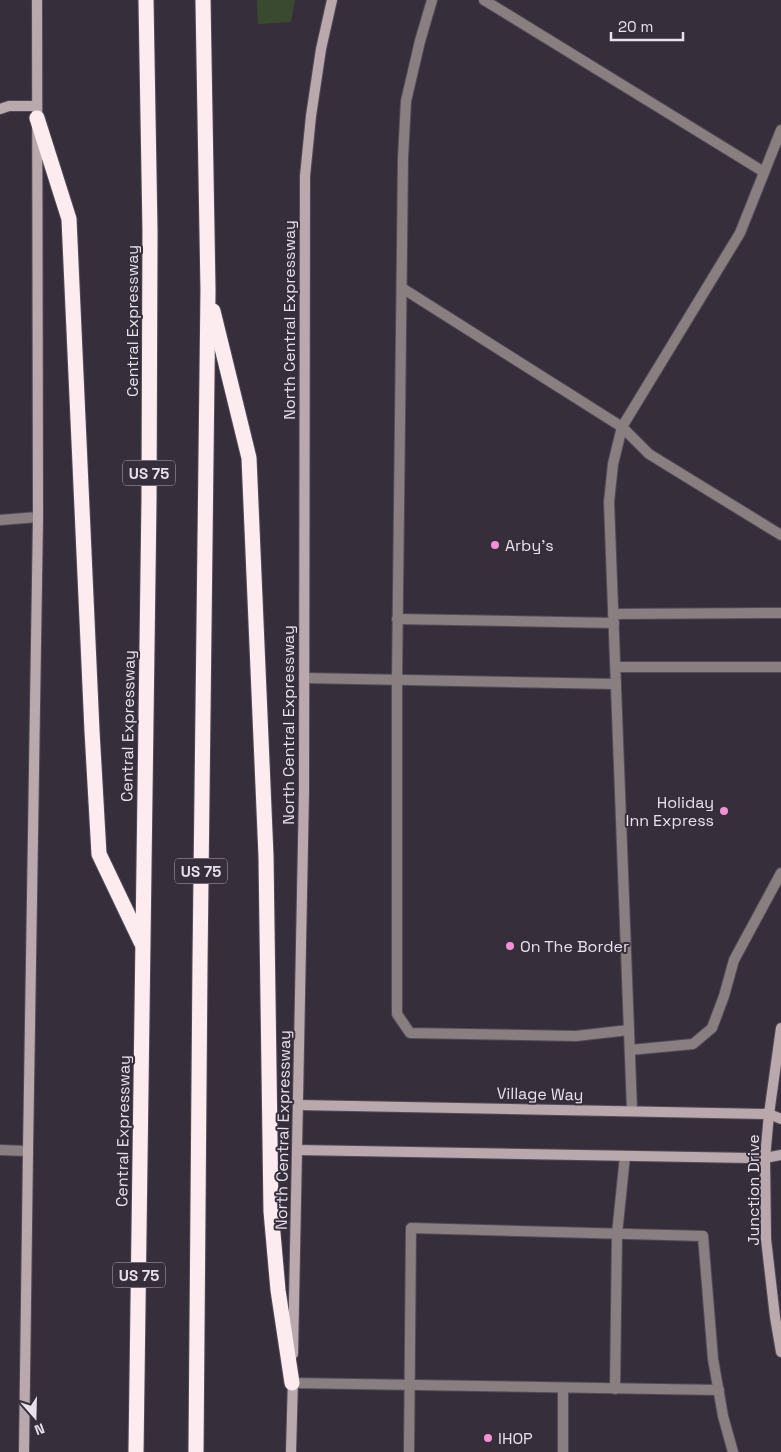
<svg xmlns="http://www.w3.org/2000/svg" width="781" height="1452" font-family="'Space Grotesk',sans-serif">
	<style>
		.green { fill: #3a4a30 }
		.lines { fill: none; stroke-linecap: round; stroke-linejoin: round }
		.lane-casing { stroke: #534b58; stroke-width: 12 }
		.street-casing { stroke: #534b58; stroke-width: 12 }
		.secondary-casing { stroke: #534b58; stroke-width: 12 }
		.highway-casing { stroke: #534b58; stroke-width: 17 }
		.lane { stroke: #897e80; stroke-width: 10 }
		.street { stroke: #897e80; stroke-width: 10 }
		.secondary { stroke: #baa9ac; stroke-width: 10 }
		.highway { stroke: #fcecef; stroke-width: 15 }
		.poi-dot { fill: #f491d3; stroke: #372e3c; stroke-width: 2 }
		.labels { text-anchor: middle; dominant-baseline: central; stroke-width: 4; stroke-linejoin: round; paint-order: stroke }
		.shield { fill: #372e3c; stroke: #b3abb6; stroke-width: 1 }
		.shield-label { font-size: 15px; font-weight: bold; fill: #e8e1eb }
		.street-label { font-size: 16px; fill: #e8e1eb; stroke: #372e3c }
		.poi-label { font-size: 16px; fill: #e8e1eb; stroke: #372e3c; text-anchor: start }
	</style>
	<rect width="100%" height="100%" fill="#372e3c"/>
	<polygon class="green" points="257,0 295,0 291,22 258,24"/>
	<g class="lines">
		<defs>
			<g id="lane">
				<polyline points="432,0 420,41 406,101 403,158 397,680 397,1014 410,1033 576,1036 629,1030"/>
				<polyline points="484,0 764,172"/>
				<polyline points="402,288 622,427 649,454 781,535"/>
				<polyline points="613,614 781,613"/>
				<polyline points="397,619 614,623"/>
				<polyline points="616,667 781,667"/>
				<polyline points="304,678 616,684"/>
				<polyline points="630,1050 693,1044 712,1028 724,996 734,960 781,873"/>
				<polyline points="632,1110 609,502 613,464 622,427 740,233 781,130"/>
				<polyline points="292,1383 719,1390"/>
				<polyline points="615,1389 617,1234 625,1156"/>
				<polyline points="409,1452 411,1228 703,1236 713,1359 723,1416 733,1452"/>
				<polyline points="563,1452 563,1388"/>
			</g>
			<g id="street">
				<polyline points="0,520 38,517"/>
				<polyline points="0,1150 28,1151"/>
			</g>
			<g id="secondary">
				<polyline points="0,109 9,106 37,106"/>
				<polyline points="781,1028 769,1114 765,1158 766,1239 775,1317 781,1352"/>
				<path d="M298,1105C455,1109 612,1110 769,1114L781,1119"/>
				<polyline points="298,1150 750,1158 765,1158 781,1155"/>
				<polyline points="293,1354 304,791 305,176 311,116 321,49 332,0"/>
				<polyline points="24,1452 28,1151 38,517 37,0"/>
				<polyline points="291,1452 293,1379"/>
			</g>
			<g id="highway">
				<polyline points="37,118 69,219 92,731 99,854 141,942"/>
				<polyline points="213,311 249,458 266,856 271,1211 278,1290 292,1383"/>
				<polyline points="136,1452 149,500 150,231 146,0"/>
				<polyline points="196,1452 200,963 208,290 203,0"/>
			</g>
		</defs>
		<use href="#lane" class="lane-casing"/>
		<use href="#street" class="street-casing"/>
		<use href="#secondary" class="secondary-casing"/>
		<use href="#highway" class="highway-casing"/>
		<use href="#lane" class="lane"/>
		<use href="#street" class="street"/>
		<use href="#secondary" class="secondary"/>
		<use href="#highway" class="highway"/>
	</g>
	<g class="poi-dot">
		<circle cx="495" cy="545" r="5"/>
		<circle cx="724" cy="811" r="5"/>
		<circle cx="510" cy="946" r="5"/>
		<circle cx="488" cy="1438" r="5"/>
	</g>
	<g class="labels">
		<g class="shield">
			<rect x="123" y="460.5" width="52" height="25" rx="4"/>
			<rect x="175" y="858.5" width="52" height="25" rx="4"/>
			<rect x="113" y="1262.5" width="52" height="25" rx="4"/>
		</g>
		<g class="shield-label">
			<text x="149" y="473">US 75</text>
			<text x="201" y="871">US 75</text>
			<text x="139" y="1275">US 75</text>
		</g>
		<g class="street-label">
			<text transform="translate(289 320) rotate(-90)">North Central Expressway</text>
			<text transform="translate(132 321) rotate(-90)">Central Expressway</text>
			<text transform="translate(288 725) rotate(-90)">North Central Expressway</text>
			<text transform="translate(128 726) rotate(-89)">Central Expressway</text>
			<text transform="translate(540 1094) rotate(1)">Village Way</text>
			<text transform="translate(283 1130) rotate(-89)">North Central Expressway</text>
			<text transform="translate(123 1131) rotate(-89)">Central Expressway</text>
			<text transform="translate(753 1190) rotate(-90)">Junction Drive</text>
		</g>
		<g class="poi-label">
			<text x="505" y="545">Arby's</text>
			<text x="714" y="802" text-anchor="end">Holiday<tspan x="714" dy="18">Inn Express</tspan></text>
			<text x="520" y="946">On The Border</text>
			<text x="498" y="1438">IHOP</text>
		</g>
	</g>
	<g transform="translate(35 1417) rotate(160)" stroke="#372e3c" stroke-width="4" paint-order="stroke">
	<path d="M0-4L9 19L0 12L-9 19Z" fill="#e8e1eb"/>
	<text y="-8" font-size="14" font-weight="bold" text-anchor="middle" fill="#e8e1eb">N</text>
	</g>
	<path d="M611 32v8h72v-8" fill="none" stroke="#e8e1eb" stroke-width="2.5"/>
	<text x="618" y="32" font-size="15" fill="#e8e1eb" stroke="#372e3c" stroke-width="4" paint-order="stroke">20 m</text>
</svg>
